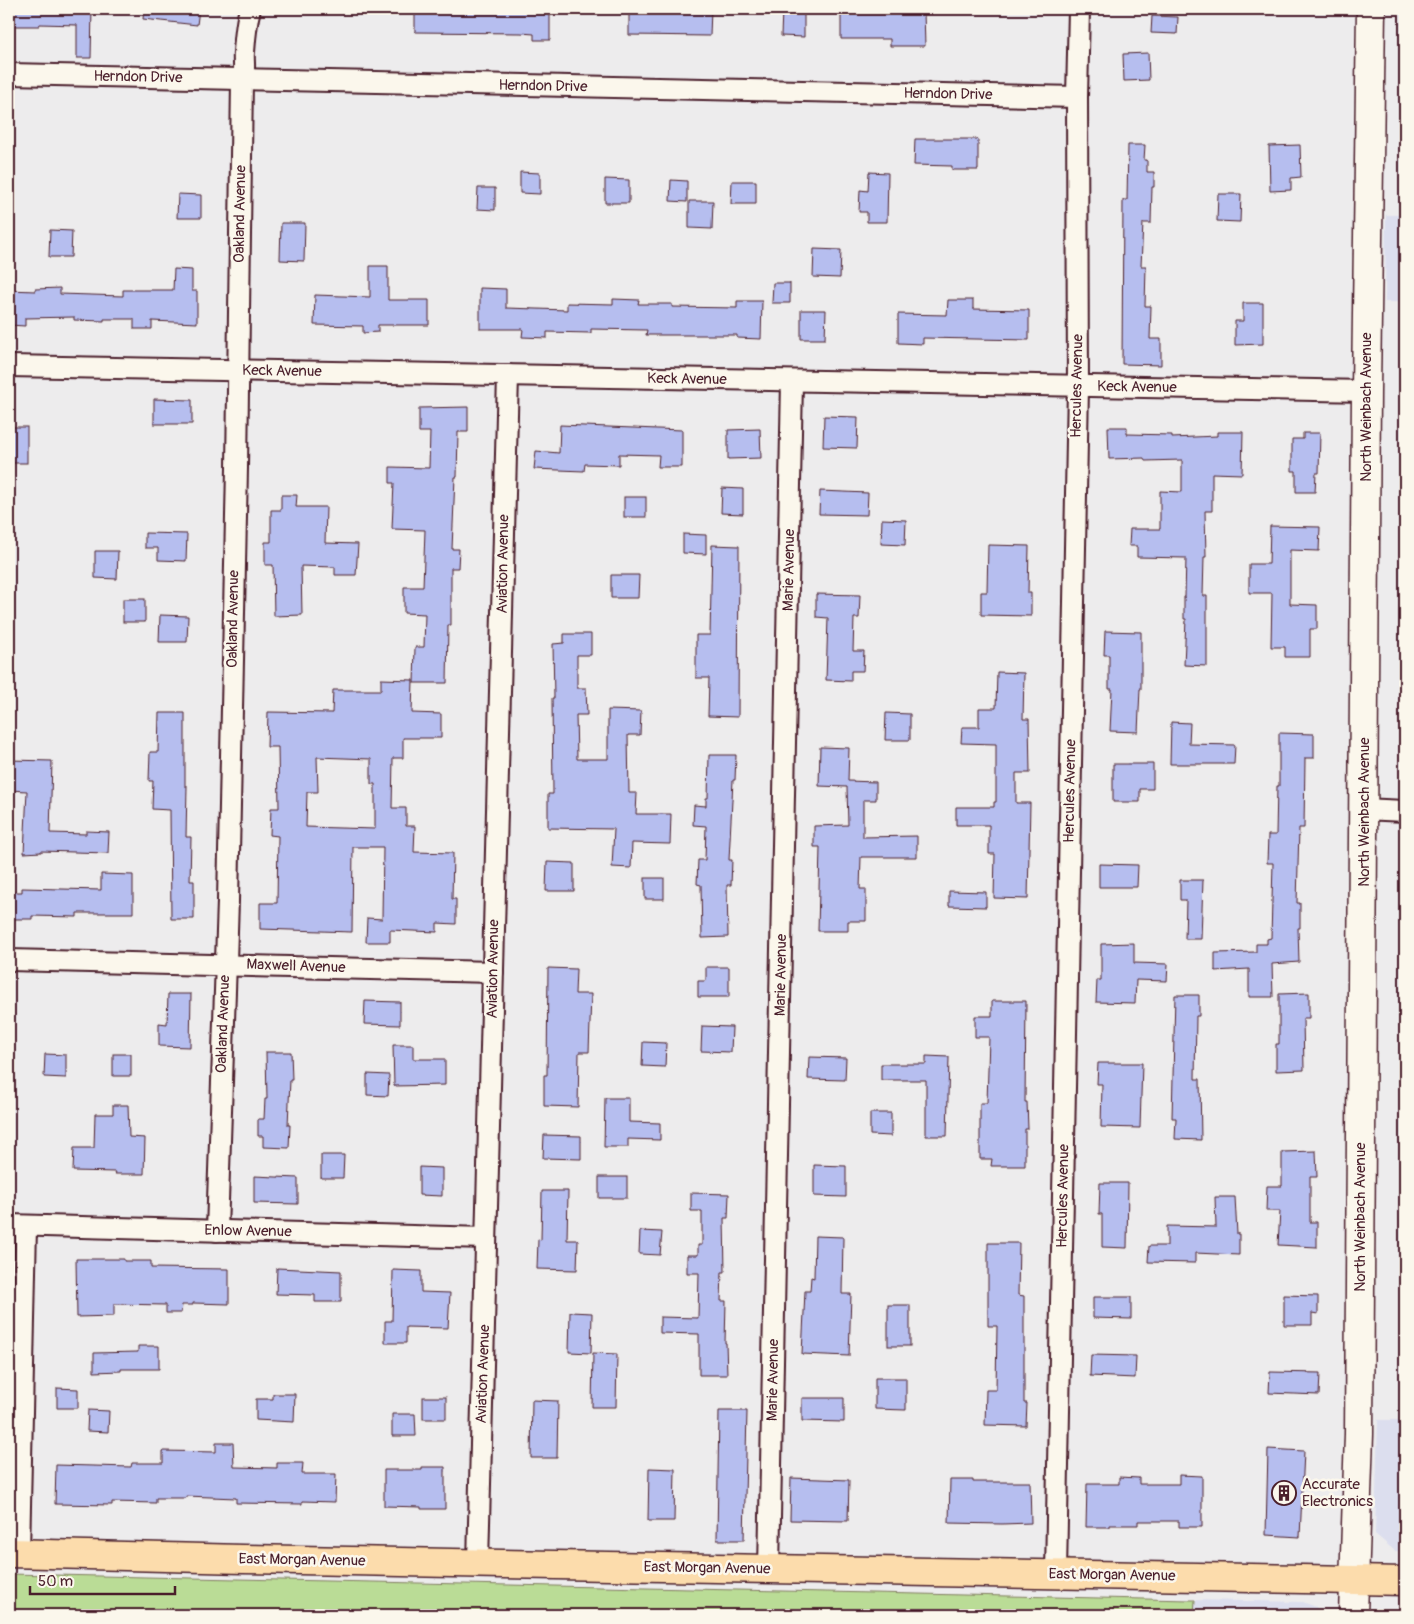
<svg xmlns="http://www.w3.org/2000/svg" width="1414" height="1624" font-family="Pangolin,sans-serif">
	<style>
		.built { fill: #dcdeee }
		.green { fill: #badc96; stroke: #827e60 }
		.building { fill: #b6beef; stroke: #4a1f2b; fill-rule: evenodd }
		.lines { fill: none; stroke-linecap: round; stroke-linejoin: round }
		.street-casing { stroke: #4a1f2b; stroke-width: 24 }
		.secondary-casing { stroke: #4a1f2b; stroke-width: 31 }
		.primary-casing { stroke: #4a1f2b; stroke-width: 31 }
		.street { stroke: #fbf7ec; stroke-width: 20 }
		.secondary { stroke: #fbf7ec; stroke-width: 28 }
		.primary { stroke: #fcdcac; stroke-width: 28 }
		.labels { text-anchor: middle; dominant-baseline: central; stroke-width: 5; stroke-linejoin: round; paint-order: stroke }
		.street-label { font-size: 15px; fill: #4a1f2b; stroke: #fbf7ec }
		.poi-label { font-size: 15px; fill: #4a1f2b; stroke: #fbf7ec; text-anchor: start }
	</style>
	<rect width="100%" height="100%" fill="#edeced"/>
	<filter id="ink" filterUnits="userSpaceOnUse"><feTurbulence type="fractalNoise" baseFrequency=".02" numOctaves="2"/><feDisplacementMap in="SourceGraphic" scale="10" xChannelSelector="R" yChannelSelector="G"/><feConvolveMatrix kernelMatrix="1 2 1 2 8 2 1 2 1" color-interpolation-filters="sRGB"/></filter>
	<g filter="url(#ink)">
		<g class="built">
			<polygon points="1386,215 1405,215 1405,302 1385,302"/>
			<polygon points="1378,1420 1405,1420 1405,1551 1395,1551 1375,1534"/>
			<polygon points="1190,1600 1303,1602 1316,1607 1322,1615 1190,1615"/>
		</g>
		<polygon class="green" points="9,1574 1190,1600 1195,1600 1194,1615 9,1615"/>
		<g class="building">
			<polygon points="11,9 92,9 91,58 77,58 77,25 40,24 39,26 10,26"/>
			<polygon points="144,9 199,9 197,25 143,19"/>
			<polygon points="415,9 550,9 550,40 534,40 534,34 521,33 415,32"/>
			<polygon points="675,9 711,9 710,36 629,35 629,12 675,13"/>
			<polygon points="782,10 804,10 804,37 781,36"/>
			<polygon points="924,12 925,46 890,46 890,39 841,39 841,14 889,14 889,13"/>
			<polygon points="1152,16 1178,17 1177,34 1151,33"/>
			<polygon points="1148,53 1149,80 1124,81 1123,54"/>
			<polygon points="915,139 978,139 978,170 952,170 952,166 914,165"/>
			<polygon points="1128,145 1145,145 1144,160 1147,160 1147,172 1154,172 1154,187 1152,187 1151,223 1143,223 1141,266 1146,266 1145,306 1151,306 1150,339 1161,339 1161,365 1122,364 1123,200 1127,200"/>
			<polygon points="1300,145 1301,177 1291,178 1291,190 1270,191 1269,146"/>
			<polygon points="520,172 540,173 540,194 520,193"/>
			<polygon points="869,172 888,173 887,222 867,222 867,212 859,212 860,190 868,191"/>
			<polygon points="605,179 629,180 629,203 605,203"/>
			<polygon points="671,180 687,181 687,202 670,201"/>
			<polygon points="732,181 756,181 756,204 731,204"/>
			<polygon points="478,188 495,188 495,210 477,209"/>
			<polygon points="178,194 201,195 201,218 177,218"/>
			<polygon points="1218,194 1241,194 1240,222 1217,221"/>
			<polygon points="689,201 713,201 712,229 689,228"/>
			<polygon points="281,223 305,223 304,261 280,260"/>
			<polygon points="50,230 72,231 71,257 49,257"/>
			<polygon points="814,249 841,250 840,278 813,277"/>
			<polygon points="370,266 388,266 388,300 429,300 429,325 378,325 378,332 363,333 363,326 314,325 315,295 370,297"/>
			<polygon points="174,269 192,270 192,291 197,291 197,323 152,321 152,329 134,329 134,319 104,319 104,321 74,320 74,317 25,318 25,326 9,325 9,290 35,291 35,289 60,288 60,294 123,296 123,290 173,290"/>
			<polygon points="773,283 790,283 790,303 772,303"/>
			<polygon points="480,288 506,289 506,308 567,310 567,303 613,304 613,299 639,300 638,304 672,304 672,307 737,308 737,301 762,301 761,339 737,338 737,335 646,335 647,330 591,329 591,333 547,332 547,338 522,337 523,329 480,329"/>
			<polygon points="948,300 973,300 973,309 1029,310 1029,340 923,338 923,344 898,343 898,314 947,315"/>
			<polygon points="1243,303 1263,303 1263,344 1235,345 1235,321 1243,321"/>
			<polygon points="801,310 826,310 825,339 801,339"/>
			<polygon points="154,399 192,400 192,424 154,424"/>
			<polygon points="468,407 468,432 458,432 457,477 455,477 452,549 459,549 458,568 451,568 451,625 448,625 447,683 414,683 415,647 424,647 425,614 404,613 404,587 423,587 425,530 392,529 394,483 390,483 390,467 429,468 430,432 419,432 419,408"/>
			<polygon points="824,416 858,417 857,448 823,447"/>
			<polygon points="560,425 682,430 682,467 658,467 659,455 619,454 619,465 585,464 584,471 534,469 536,451 559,453"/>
			<rect x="9" y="427" width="18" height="36"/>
			<polygon points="1108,427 1127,427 1127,434 1172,435 1172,438 1217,436 1217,432 1243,432 1242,474 1212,473 1212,511 1205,511 1206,557 1204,557 1203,596 1207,596 1207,666 1184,665 1186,619 1184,619 1184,597 1185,597 1186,558 1137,557 1137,546 1129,546 1130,529 1160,529 1160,491 1182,492 1182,460 1145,461 1144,458 1109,459"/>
			<polygon points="760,429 761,458 728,459 728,430"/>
			<polygon points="1303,433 1320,433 1319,473 1316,473 1315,492 1296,492 1296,471 1292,471 1292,439 1303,439"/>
			<polygon points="722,488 743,489 743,514 721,513"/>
			<polygon points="820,491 868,493 867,515 819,514"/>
			<polygon points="281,495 297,495 296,507 326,507 325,543 358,544 356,575 335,575 335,567 301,566 302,615 274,616 273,565 265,565 265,542 271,542 271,510 281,510"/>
			<rect x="624" y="497" width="22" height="20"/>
			<polygon points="882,519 906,520 905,545 881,544"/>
			<polygon points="1270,526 1320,527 1319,551 1290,550 1290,604 1317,605 1317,629 1310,629 1310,657 1285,657 1285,647 1271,647 1272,593 1249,593 1249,564 1269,564"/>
			<polygon points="145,533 187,534 186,561 158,560 158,548 145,548"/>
			<polygon points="683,534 706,535 706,554 683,553"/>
			<polygon points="712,545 739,546 738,717 708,716 709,678 696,678 696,635 710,635"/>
			<polygon points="988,545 1029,546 1028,593 1031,593 1031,616 981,615 981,592 987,592"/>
			<polygon points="95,551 118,551 117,579 95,578"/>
			<polygon points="611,575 639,575 638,598 611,598"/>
			<polygon points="816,594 860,595 859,618 854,618 853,651 864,651 863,671 851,671 851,681 826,680 828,618 816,617"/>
			<rect x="123" y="599" width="22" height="23"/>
			<polygon points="160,615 188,616 187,642 159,642"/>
			<polygon points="1105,631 1141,632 1141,689 1140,689 1138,732 1110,731 1112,689 1109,689 1109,655 1104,655"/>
			<polygon points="564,634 591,634 591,655 577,655 577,688 586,688 587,715 576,715 577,759 608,759 608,710 641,711 640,735 628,735 629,793 637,793 636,814 671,814 670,844 632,843 631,868 612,867 614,829 548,828 548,794 553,794 552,698 554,698 553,644 564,643"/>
			<polygon points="997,672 1024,673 1023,719 1029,719 1030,773 1016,773 1016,803 1030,803 1028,899 994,898 995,854 989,854 989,825 956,825 956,807 994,807 994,802 996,802 996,744 961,743 962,727 979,727 979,708 996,708"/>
			<path d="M381,679L413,680L412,713L441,714V738H403V758H393L392,808H406V826H415L414,852L453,853L452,899H456V924L437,923V932L390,930V942H366L367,918L382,919L383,847H353L352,932L260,929V903H277L278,836L270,835L271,808H279L278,747H267L268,712L332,713L333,690H381ZM317,757L371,759V784H375V829L306,827L307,792H318Z"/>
			<polygon points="159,713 185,713 185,786 187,786 186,837 191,837 190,881 194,881 194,919 171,919 170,810 152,809 153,781 149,781 150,752 158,752"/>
			<polygon points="886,713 910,714 910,740 885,740"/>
			<polygon points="1171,722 1190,723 1189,744 1235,745 1234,764 1170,764"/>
			<polygon points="1279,733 1314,734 1314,758 1305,758 1304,828 1299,828 1297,903 1300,903 1300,928 1298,928 1299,962 1272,964 1273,997 1249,997 1249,969 1215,971 1215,953 1256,952 1256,944 1267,944 1267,939 1271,938 1273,863 1267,863 1268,835 1276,835 1277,786 1279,786"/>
			<polygon points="820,747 849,748 848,781 876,782 876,800 863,800 863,837 917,836 917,857 861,857 860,889 866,889 866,921 848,921 848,931 818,931 820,847 814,847 814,826 848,825 847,787 819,786"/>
			<polygon points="709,755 736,755 735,780 733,780 729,860 732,860 731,885 727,885 728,937 702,938 701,885 697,884 698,860 705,860 706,826 693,825 694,805 706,806 706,798 708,798"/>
			<polygon points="9,760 52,761 50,833 86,834 86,831 109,832 108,853 41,851 41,852 24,853 27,791 9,790"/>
			<polygon points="1113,764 1153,764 1153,789 1140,789 1140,802 1113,802"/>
			<polygon points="547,862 574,863 574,891 546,891"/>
			<polygon points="1099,864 1138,865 1137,887 1099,887"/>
			<polygon points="101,874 133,875 133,913 77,913 77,917 32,916 32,919 9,919 9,892 22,892 22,888 101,890"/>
			<rect x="645" y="878" width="19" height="21"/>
			<polygon points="1180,880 1203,880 1201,939 1185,939 1186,900 1180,900"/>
			<polygon points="949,891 986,892 986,907 949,906"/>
			<polygon points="1134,943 1134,963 1168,964 1167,981 1136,980 1135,1003 1096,1002 1097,980 1101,980 1101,944"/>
			<polygon points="706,967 729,967 729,997 698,997 698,981 706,981"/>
			<polygon points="548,968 576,969 575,994 591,994 589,1052 579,1052 578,1107 544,1106 544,1075 547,1075"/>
			<polygon points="1309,993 1309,1018 1303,1018 1304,1070 1276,1071 1276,1044 1279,1044 1279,994"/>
			<polygon points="168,994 191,994 190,1047 159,1046 159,1023 167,1024"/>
			<polygon points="1175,995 1199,995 1199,1016 1196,1016 1195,1079 1200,1079 1201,1140 1175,1139 1176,1118 1172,1118"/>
			<polygon points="365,1001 400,1002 400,1025 364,1024"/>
			<polygon points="992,1001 1026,1001 1025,1102 1027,1102 1028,1129 1025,1129 1025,1166 991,1166 992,1159 980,1159 980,1103 987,1103 989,1037 975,1037 975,1016 992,1016"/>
			<polygon points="702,1026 732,1027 731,1052 701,1051"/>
			<polygon points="643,1042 666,1043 665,1067 642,1066"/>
			<polygon points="393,1045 413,1045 413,1059 445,1059 445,1085 394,1086"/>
			<polygon points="266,1052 291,1052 292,1080 290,1080 288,1125 290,1125 289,1148 263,1147 263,1136 258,1136 258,1119 264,1119 265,1099 267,1099"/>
			<polygon points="45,1054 66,1055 66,1078 44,1077"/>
			<rect x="113" y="1054" width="18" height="22"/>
			<polygon points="926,1056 949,1057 947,1136 926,1136 926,1080 881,1080 881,1064 926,1064"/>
			<polygon points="809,1057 846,1058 845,1080 808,1079"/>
			<polygon points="1098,1063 1142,1063 1140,1128 1101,1127 1102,1084 1097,1084"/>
			<polygon points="367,1074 389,1075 388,1096 367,1095"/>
			<polygon points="605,1098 629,1098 629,1122 660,1123 660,1140 628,1139 628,1147 604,1147"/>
			<polygon points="113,1105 128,1105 129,1137 145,1138 144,1174 115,1174 116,1172 73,1171 74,1148 94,1148 95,1114 113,1114"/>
			<polygon points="870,1113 891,1113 891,1136 870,1135"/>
			<polygon points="544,1135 581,1136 581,1159 543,1158"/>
			<polygon points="1316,1151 1317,1177 1310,1177 1310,1222 1317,1222 1317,1247 1278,1245 1280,1211 1266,1211 1267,1186 1282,1186 1282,1152"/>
			<polygon points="321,1155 344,1155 343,1178 321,1178"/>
			<polygon points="814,1165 846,1166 846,1197 814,1196"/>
			<polygon points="419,1167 442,1168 442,1196 419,1195"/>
			<polygon points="254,1176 298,1178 298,1204 254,1203"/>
			<rect x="599" y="1177" width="28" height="21"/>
			<polygon points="1100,1183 1128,1183 1127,1248 1102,1247 1102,1214 1099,1214"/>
			<polygon points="542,1191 568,1191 567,1240 578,1240 577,1270 537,1269 538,1239 541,1240"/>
			<polygon points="691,1193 729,1194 728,1218 724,1218 725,1272 722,1272 721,1301 726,1301 725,1343 726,1343 727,1375 699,1375 699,1334 660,1333 660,1317 698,1318 699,1273 687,1273 687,1255 698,1255 698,1245 702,1245 702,1211 691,1211"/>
			<polygon points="1215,1197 1235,1197 1237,1234 1239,1234 1239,1255 1195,1253 1195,1263 1148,1262 1149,1246 1167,1246 1167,1226 1216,1227"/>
			<polygon points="640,1231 662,1232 660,1255 639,1254"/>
			<polygon points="815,1236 843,1237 842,1294 851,1294 849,1356 802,1354 805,1291 810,1291 811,1277 814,1278"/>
			<polygon points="988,1243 1019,1243 1018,1295 1024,1296 1024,1403 1027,1403 1026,1426 985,1425 986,1390 996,1390 997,1326 988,1326"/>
			<polygon points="76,1259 124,1259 124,1261 151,1261 151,1268 229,1269 229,1304 193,1303 193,1305 182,1305 181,1313 166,1313 166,1305 114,1304 114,1316 77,1317"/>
			<polygon points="277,1268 341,1271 341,1302 315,1302 315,1295 276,1294"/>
			<polygon points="393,1270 421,1271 421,1292 450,1293 448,1328 406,1327 406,1343 385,1343 385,1321 392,1321"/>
			<polygon points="1284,1295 1318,1296 1318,1314 1312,1313 1312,1325 1284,1325"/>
			<polygon points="1093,1297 1131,1297 1131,1319 1093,1318"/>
			<rect x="888" y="1305" width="22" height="41"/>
			<polygon points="570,1312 592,1313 591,1353 569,1352"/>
			<polygon points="138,1346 159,1346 159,1369 121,1369 121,1371 94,1372 94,1353 138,1352"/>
			<polygon points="593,1353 617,1354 616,1407 592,1407"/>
			<polygon points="1091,1355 1136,1356 1135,1378 1090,1376"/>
			<polygon points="1270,1372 1320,1373 1319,1395 1269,1393"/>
			<polygon points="875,1378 906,1378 906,1410 875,1409"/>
			<polygon points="57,1388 78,1389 78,1408 57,1408"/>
			<polygon points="273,1394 295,1394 294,1422 256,1420 256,1399 273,1399"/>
			<rect x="423" y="1397" width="23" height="22"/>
			<polygon points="802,1398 844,1398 844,1422 802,1421"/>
			<polygon points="532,1400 558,1401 557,1458 531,1458"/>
			<polygon points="88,1410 109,1411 108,1432 87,1431"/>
			<polygon points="719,1411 747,1411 744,1540 717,1540"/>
			<polygon points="392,1414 415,1414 416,1436 392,1436"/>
			<polygon points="216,1443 233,1443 234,1467 277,1468 277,1463 303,1463 302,1474 336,1474 335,1502 302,1501 302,1504 236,1503 236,1498 186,1496 186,1498 156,1498 156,1503 112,1502 112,1505 55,1504 56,1465 131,1467 132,1463 163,1463 163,1451 216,1452"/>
			<polygon points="1268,1449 1304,1451 1300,1537 1266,1535"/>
			<polygon points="422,1467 445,1467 445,1509 421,1509 421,1507 384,1506 384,1470 422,1470"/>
			<polygon points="649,1468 675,1469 674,1521 648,1521"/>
			<polygon points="1179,1475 1202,1476 1202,1527 1179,1527 1179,1521 1138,1521 1138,1525 1110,1525 1110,1527 1086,1527 1087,1484 1119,1484 1119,1477 1139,1478 1139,1484 1179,1484"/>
			<polygon points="791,1478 849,1480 848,1521 790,1520"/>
			<polygon points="950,1480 973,1480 973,1482 1030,1482 1031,1523 1002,1524 949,1523"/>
		</g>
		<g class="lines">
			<defs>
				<g id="street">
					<polyline points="9,74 1077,97"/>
					<polyline points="9,366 1366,391"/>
					<polyline points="1363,809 1405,811"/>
					<polyline points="9,960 493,972"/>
					<polyline points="9,1225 486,1238"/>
					<path d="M217,1231L228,901L237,468L242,79C246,71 243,62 244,52C245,38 246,23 250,9"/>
					<polyline points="19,1553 26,1226"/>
					<polyline points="478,1563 508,375"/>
					<polyline points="769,1569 792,381"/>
					<polyline points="1056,1573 1078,386 1077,97 1079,9"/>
				</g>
				<polyline id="secondary" points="1353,1615 1359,1434 1366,391 1371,9"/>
				<polyline id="primary" points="9,1553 243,1559 1405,1581"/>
			</defs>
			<use href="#street" class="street-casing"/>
			<use href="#secondary" class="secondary-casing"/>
			<use href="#primary" class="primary-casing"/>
			<use href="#street" class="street"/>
			<use href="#secondary" class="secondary"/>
			<use href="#primary" class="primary"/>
		</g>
	</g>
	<defs>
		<symbol id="building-ring" viewBox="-11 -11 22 22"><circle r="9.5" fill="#fbf7ec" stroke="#4a1f2b" stroke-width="1.5"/><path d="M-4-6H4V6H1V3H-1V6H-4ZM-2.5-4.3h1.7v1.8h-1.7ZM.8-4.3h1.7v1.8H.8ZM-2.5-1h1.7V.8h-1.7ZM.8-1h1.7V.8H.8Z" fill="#4a1f2b"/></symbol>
	</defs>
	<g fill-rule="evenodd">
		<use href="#building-ring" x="1270" y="1479" width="28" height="28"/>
	</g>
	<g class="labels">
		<g class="street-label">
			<text transform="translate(138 77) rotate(1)">Herndon Drive</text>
			<text transform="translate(543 86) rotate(1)">Herndon Drive</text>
			<text transform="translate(948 94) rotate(1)">Herndon Drive</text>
			<text transform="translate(240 214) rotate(-89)">Oakland Avenue</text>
			<text transform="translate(282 371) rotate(1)">Keck Avenue</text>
			<text transform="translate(687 379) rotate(1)">Keck Avenue</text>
			<text transform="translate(1077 386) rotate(-89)">Hercules Avenue</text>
			<text transform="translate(1137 387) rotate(1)">Keck Avenue</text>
			<text transform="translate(1366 407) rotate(-90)">North Weinbach Avenue</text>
			<text transform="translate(503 564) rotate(-89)">Aviation Avenue</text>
			<text transform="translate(789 570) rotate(-89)">Marie Avenue</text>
			<text transform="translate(233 619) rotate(-89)">Oakland Avenue</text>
			<text transform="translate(1070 791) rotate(-89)">Hercules Avenue</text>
			<text transform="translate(1364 812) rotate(-90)">North Weinbach Avenue</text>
			<text transform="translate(296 966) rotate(2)">Maxwell Avenue</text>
			<text transform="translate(493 969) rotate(-89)">Aviation Avenue</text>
			<text transform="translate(781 975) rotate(-89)">Marie Avenue</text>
			<text transform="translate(223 1024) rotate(-88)">Oakland Avenue</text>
			<text transform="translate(1063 1196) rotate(-89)">Hercules Avenue</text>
			<text transform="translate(1360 1217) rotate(-90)">North Weinbach Avenue</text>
			<text transform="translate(248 1231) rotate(1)">Enlow Avenue</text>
			<text transform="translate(483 1374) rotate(-88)">Aviation Avenue</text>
			<text transform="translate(773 1380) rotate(-89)">Marie Avenue</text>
			<text transform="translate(302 1560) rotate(1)">East Morgan Avenue</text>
			<text transform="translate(707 1568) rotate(1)">East Morgan Avenue</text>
			<text transform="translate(1112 1575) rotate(1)">East Morgan Avenue</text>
		</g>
		<g class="poi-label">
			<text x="1302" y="1484">Accurate<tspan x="1302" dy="17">Electronics</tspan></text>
		</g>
	</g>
	<rect width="1414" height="1624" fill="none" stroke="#fbf7ec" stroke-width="30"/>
	<rect x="15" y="15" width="1384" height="1594" fill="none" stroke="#4a1f2b" stroke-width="2" filter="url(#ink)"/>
	<path d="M30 1586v8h145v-8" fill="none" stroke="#4a1f2b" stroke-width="2.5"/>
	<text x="38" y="1586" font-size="15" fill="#4a1f2b" stroke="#fbf7ec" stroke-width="4" paint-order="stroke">50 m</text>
</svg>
